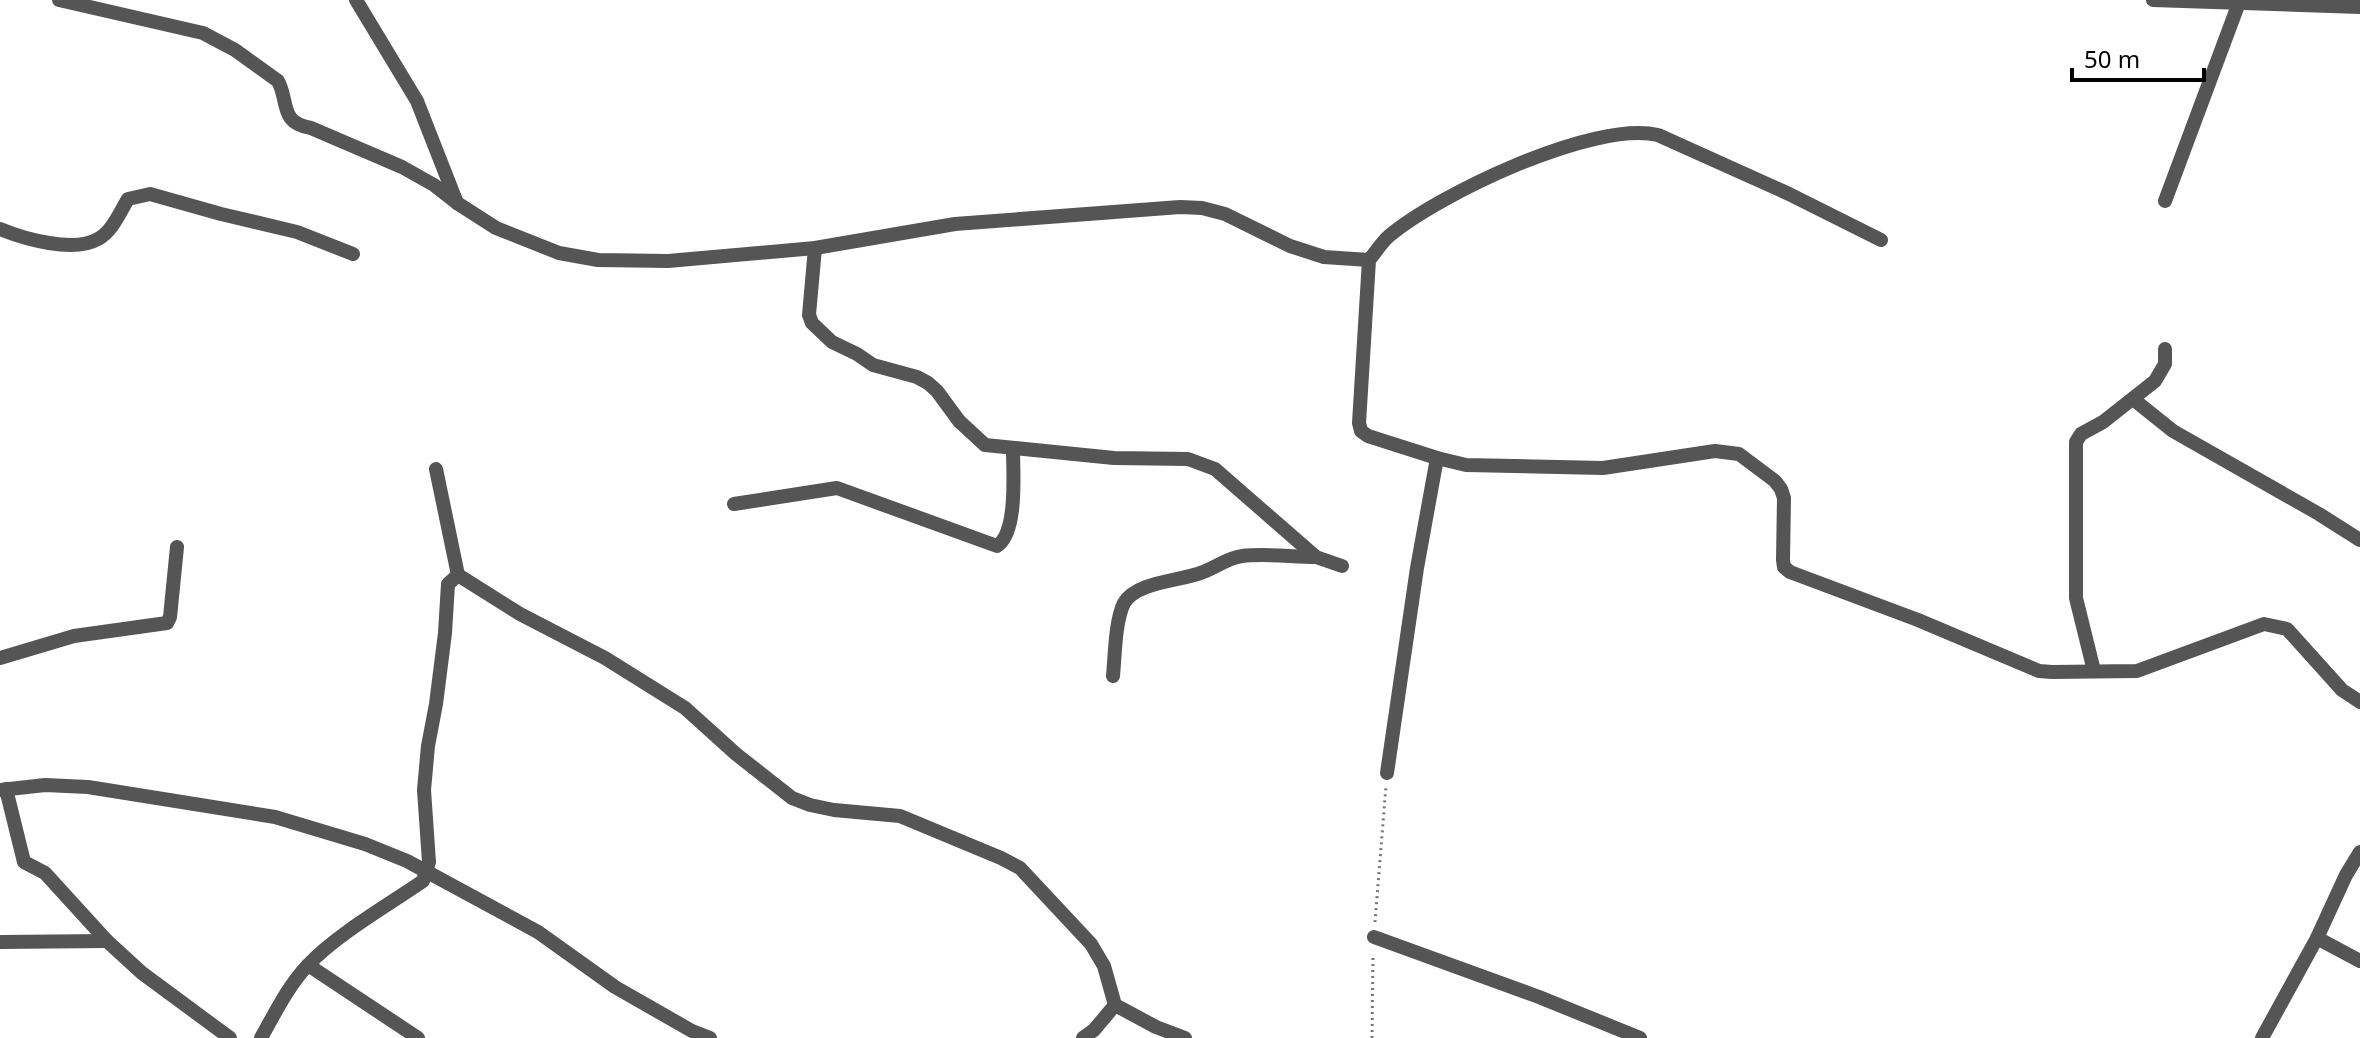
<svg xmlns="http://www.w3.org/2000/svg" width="2360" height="1038" font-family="'Noto Sans',sans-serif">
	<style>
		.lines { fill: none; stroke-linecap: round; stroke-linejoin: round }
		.path { stroke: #777; stroke-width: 3; stroke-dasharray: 2 4; stroke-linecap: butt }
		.street { stroke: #555; stroke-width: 14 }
	</style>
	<rect width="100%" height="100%" fill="#fff"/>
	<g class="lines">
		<g class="path">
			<polyline points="1375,922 1386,786"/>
			<polyline points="1372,1038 1373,954"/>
		</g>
		<g class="street">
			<path d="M59,0L203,33L235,50L278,81C289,101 279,123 311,128L402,167L434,185L457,203L496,228L559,253L598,260L668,261L815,248L955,224L1180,207L1202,208L1225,214L1290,246L1324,257L1369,260C1376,252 1381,243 1389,236C1439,194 1594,120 1658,135L1789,194L1881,240"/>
			<polyline points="356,0 417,101 457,203"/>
			<polyline points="2153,0 2360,7"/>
			<polyline points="2165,201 2240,0"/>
			<path d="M0,229C24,239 74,253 98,239C112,232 120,212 128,199L150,194L221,214L297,232L353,254"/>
			<polyline points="815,248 809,315 812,323 832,342 857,354 873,365 917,377 928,383 937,391 959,421 985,445 1114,458 1188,459 1215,469 1316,557 1342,566"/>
			<polyline points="1369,260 1359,423 1361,431 1368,436 1437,458"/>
			<polyline points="2133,399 2173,431 2319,514 2360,540"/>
			<polyline points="436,469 458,575 520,614 605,658 685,708 736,754 792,798 810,805 834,810 900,816 1001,858 1020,868 1091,944 1104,966 1115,1005 1156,1027 1185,1038"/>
			<path d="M734,504L837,488L997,546C1018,532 1013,473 1013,449"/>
			<polyline points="0,658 74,636 167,623 170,617 177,547"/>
			<polyline points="2094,671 2076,598 2076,442 2081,434 2103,422 2155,381 2165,364 2165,349"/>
			<path d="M1113,676C1115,656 1115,621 1124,603C1137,581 1182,581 1203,572C1217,567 1227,558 1242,556C1266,553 1292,557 1316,557"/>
			<polyline points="1387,773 1417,568 1437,458 1466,465 1603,468 1715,451 1739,454 1775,481 1781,489 1784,498 1783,560 1784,567 1790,572 1918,620 2039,671 2052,672 2137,671 2264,624 2287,629 2342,690 2360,702"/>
			<polyline points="6,789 24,862 45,873 107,941 142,973 230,1038"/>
			<polyline points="0,790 45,785 88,787 275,817 365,844 407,861 538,932 615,987 692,1031 710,1038"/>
			<polyline points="1374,937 1539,997 1640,1038"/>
			<polyline points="2317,938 2360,961"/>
			<polyline points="0,942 107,941"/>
			<polyline points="308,965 418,1038"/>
			<path d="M261,1038C275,1013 288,986 308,965C336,935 388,905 423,881L429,862L424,790L428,746L436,704L445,633L448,584L458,575"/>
			<polyline points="1083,1038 1094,1030 1115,1005"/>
			<polyline points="2262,1038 2317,938 2346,875 2360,852"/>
		</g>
	</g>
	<path d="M2072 68v12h132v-12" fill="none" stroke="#000000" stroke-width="4"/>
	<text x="2084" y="68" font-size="24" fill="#000000" stroke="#ffffff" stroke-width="6" paint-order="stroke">50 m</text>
</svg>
